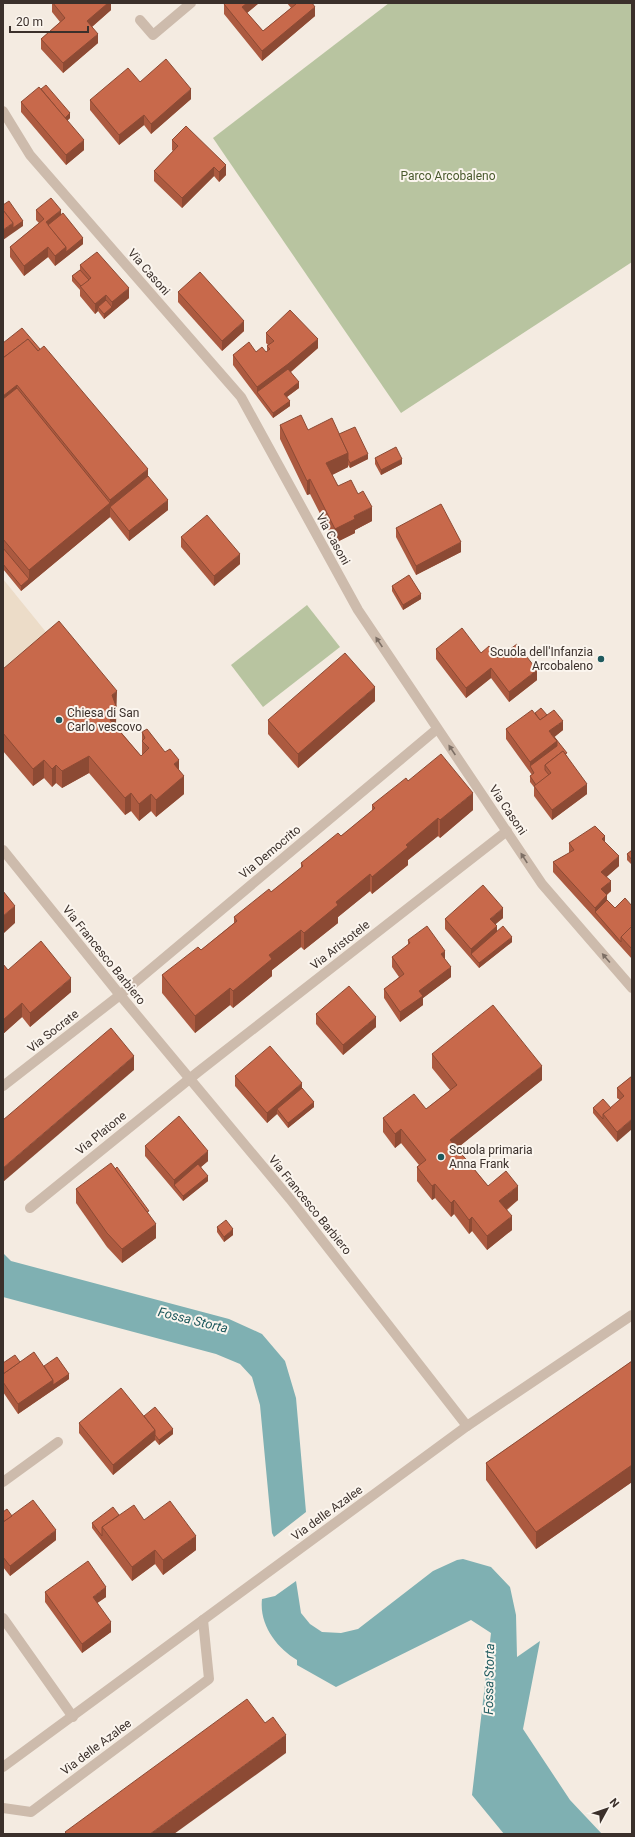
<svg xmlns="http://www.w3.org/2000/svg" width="635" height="1837" font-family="Roboto,sans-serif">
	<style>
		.green { fill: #b8c4a0 }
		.plaza { fill: #ecdcc8 }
		.water { fill: #7fb0b2 }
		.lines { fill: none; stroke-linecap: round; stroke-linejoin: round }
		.minor { stroke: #cdbbac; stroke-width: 10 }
		.tertiary { stroke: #cdbbac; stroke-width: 10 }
		.wall { fill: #ac5a40 }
		.shaded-wall { fill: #8c4a34 }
		.building { fill: #c8694b; stroke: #8c4a34 }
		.oneway { fill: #7d6f65 }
		.poi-dot { fill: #1f5a5e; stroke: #fbf5ee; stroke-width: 1.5 }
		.labels { text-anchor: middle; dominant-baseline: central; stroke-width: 4; stroke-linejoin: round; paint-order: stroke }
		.park-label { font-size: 12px; fill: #4a5a2e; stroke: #fbf5ee }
		.street-label { font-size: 12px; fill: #3b302b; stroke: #fbf5ee }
		.poi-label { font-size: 12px; fill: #3b302b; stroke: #fbf5ee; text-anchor: start }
		.water-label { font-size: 13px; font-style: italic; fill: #1f5a5e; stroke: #fbf5ee }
	</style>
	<rect width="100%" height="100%" fill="#f4ebe1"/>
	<g class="green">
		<polygon points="389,3 632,3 632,262 401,413 213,138"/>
		<polygon points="307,605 340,647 263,707 231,665"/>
	</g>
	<polygon class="plaza" points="3,579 50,637 3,674"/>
	<g class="water">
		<polygon points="3,1253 11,1261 229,1319 262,1334 285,1361 296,1398 306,1512 274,1537 272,1533 260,1405 252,1377 240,1364 216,1354 3,1297"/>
		<path d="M463,1559L491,1567L510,1587L516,1615L517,1657L540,1641L523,1729L570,1800L602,1834H504L472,1795L491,1633L471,1620L336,1687L297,1665V1660C277,1648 259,1625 262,1599L275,1596L296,1581L301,1613L310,1624L322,1632L341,1633L358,1629L433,1571L457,1560Z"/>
	</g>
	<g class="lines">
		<g class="minor">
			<polyline points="140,20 153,35 191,3"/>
			<polyline points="3,111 30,155 241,397 358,610 542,884 632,988"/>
			<polyline points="3,1086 120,995 437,729"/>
			<polyline points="30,1208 198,1072 507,831"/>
			<polyline points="3,1482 58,1442"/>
			<polyline points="3,1618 73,1717"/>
			<polyline points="3,1808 31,1812 209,1679 203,1620"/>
		</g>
		<g class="tertiary">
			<polyline points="3,850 120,995 290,1199 467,1426 632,1315"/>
			<polyline points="3,1767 467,1426"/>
		</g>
	</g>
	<g class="wall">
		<polygon points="52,3 111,3 111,10 92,27 98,43 63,73 41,49 41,39 60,22 52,12"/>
		<polygon points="259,3 247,13 263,31 291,8 287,3 312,3 315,16 262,61 224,14 224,4"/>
		<polygon points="140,82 191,99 151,134 144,125 119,145 90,110 90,100"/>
		<polygon points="41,89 70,118 67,121 84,150 66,165 21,112 21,102"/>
		<polygon points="172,140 226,175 219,182 214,176 182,208 154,181 154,171 173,151 172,150"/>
		<polygon points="36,210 61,215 83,244 55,266 48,257 24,276 10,257 10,247 39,223 36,220"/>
		<polygon points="80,265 129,298 104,319 98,311 95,314 80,296 80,290 72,281 72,276 80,270"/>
		<polygon points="178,292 244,331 222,351 178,302"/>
		<polygon points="266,333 318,348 291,372 299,388 287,397 290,406 273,418 233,365 233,355 256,352 267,352 267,346 268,345 266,343"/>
		<polygon points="3,343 148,476 168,510 129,541 110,517 21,591 3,569"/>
		<polygon points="280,425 308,430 368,459 350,468 348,465 348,467 332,475 338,486 372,521 355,530 355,533 335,543 310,494 307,495 280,439"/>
		<polygon points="375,458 402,464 381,475 375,464"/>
		<polygon points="396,528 461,552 416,575 396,537"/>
		<polygon points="181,537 240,564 214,586 181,547"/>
		<polygon points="392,586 421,599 403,610 392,591"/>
		<polygon points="436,649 481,653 498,658 537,680 509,702 491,678 466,698 436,659"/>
		<polygon points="3,669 117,709 116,709 116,726 141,756 142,755 142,732 179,770 184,794 156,817 151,811 139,821 131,811 125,815 89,773 62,788 56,783 52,787 44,778 33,786 3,751"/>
		<polygon points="375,701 298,768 268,734 268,720"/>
		<polygon points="535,713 547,715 563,730 554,737 567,756 587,794 552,820 534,796 534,787 530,782 530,776 532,775 506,739 506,729"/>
		<polygon points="408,781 473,810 440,838 438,836 408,860 408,865 372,894 370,891 338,917 338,923 304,950 301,947 272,970 272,976 233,1008 230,1005 195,1033 162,993 162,975 201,950 234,923 234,917 271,892 301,868 301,863 341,836 372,811 372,805"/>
		<polygon points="605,842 619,866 606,877 611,891 607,895 607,900 615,908 632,906 632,959 553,872 553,862 569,853 569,843"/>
		<polygon points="632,850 632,865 627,860 627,854"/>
		<polygon points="503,918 495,924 497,931 512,942 479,968 445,929 445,919"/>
		<polygon points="408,940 445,960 451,977 423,998 423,1005 400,1022 384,998 384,989 399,977 392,967 392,957 408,945"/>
		<polygon points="3,964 8,970 71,992 30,1027 22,1017 3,1034"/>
		<polygon points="316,1014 376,1027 343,1055 316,1024"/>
		<polygon points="432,1054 542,1080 457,1148 488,1186 518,1200 507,1210 512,1230 487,1250 472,1231 469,1234 454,1214 451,1217 435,1198 432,1200 417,1181 417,1167 419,1165 401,1143 395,1148 383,1132 383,1118 426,1109 450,1090 432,1068"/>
		<polygon points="235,1076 302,1088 314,1107 288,1128 277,1114 267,1123 235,1086"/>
		<polygon points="632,1076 617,1142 593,1113 593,1108 611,1108 620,1100 617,1098 617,1088"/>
		<polygon points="145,1146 208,1161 201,1167 208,1181 183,1201 145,1156"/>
		<polygon points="76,1189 149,1214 156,1238 122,1263 107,1247 76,1203"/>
		<polygon points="217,1227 233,1235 224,1242 217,1232"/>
		<polygon points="632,1361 632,1482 536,1549 486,1480 486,1463"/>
		<polygon points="20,1362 44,1366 69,1379 18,1414 3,1392 3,1363"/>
		<polygon points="144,1416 173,1434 159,1445 155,1440 113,1475 79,1433 79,1423"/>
		<polygon points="3,1512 12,1516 56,1540 10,1576 3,1567"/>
		<polygon points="119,1515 144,1520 196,1550 163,1575 155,1564 132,1581 92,1528 92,1523"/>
		<polygon points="45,1592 106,1597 97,1603 111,1632 82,1653 45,1602"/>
	</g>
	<g class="shaded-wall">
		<polygon points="108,3 111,3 111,10 87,31 87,21"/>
		<polygon points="247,3 259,3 242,17 242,7"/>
		<polygon points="315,7 315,16 262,61 262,51"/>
		<polygon points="98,34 98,43 63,73 63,63"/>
		<polygon points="4,57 4,62 3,63 3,58"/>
		<polygon points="191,89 191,99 151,134 151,124"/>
		<polygon points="70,113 70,118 62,125 62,120"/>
		<polygon points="144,115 144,125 119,145 119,135"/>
		<polygon points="84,140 84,150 66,165 66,155"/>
		<polygon points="226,165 226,175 219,182 219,172"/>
		<polygon points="214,167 214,176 182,208 182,198"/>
		<polygon points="61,210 61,220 49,230 46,222"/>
		<polygon points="23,221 23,226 3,240 3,230 13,223"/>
		<polygon points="83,238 83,244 55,266 55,256 66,247"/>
		<polygon points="48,247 48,257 24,276 24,266"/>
		<polygon points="129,288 129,298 104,319 104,314 112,307 112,302"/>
		<polygon points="106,295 106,305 98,307 98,311 95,314 95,304"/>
		<polygon points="244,321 244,331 222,351 222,341"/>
		<polygon points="318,339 318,348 288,374 257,392 257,387"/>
		<polygon points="299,382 299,388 284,399 284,394"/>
		<polygon points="17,385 17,402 3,413 3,396"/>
		<polygon points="290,401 290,406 273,418 273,413"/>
		<polygon points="348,453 348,467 326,478 326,463"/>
		<polygon points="368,454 368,459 350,468 350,463"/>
		<polygon points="402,459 402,464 381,475 381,470"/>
		<polygon points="148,469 148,486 110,507 110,517 21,591 21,586 29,579 29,570 110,503 110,500"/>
		<polygon points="310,479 310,494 307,495 307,481"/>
		<polygon points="168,500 168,510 129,541 129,531"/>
		<polygon points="372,507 372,521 355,530 355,533 335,543 335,529 354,516"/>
		<polygon points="461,542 461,552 416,575 416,566"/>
		<polygon points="240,554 240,564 214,586 214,576"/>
		<polygon points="421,594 421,599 403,610 403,605"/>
		<polygon points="491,668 491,678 466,698 466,688"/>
		<polygon points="537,670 537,680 509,702 509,692"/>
		<polygon points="375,687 375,701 298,768 298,754"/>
		<polygon points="117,691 116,724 114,731 110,720 112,695"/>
		<polygon points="563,721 563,730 552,739 549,731"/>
		<polygon points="557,741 557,751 530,766 530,762"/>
		<polygon points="89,756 89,773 62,788 62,771"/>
		<polygon points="44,760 44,778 33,786 33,769"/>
		<polygon points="179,760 179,778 174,764"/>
		<polygon points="56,765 56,783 52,787 52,769"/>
		<polygon points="184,776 184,794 156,817 156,800"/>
		<polygon points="587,784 587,794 552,820 552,810"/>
		<polygon points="131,793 131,811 125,815 125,798"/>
		<polygon points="473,793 473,810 440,838 440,820"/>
		<polygon points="151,794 151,811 139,821 139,804"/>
		<polygon points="438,818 438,836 408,860 408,865 372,894 372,877 406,845"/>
		<polygon points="605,836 605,846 602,839"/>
		<polygon points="619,856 619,866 601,882 601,872"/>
		<polygon points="370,874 370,891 338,917 338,923 304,950 304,933 336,902"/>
		<polygon points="611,881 611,891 601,899 601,889"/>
		<polygon points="607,895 607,905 595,912 595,908"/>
		<polygon points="15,906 15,923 3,934 3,916"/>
		<polygon points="503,908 503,918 490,929 490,919"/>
		<polygon points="497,926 497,936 471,954 471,949"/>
		<polygon points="301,930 301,947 272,970 272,976 233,1008 233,991 269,955"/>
		<polygon points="512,937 512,942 479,968 479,963"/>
		<polygon points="445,951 445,961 441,954"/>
		<polygon points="451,967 451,977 423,998 423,1005 400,1022 400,1012 419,991"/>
		<polygon points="71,978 71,992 30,1027 30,1013"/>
		<polygon points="230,988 230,1005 195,1033 195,1016"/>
		<polygon points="22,1003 22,1017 3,1034 3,1020"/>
		<polygon points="376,1017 376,1027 343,1055 343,1045"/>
		<polygon points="134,1056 134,1070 3,1182 3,1168"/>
		<polygon points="542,1066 542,1080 450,1154 450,1140"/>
		<polygon points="302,1083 302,1093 277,1109 277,1114 267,1123 267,1113"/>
		<polygon points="314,1102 314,1107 288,1128 288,1123"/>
		<polygon points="632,1119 632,1129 617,1142 617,1132"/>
		<polygon points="401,1129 401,1143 395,1148 395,1134"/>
		<polygon points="208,1151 208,1161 176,1188 174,1185 174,1180"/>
		<polygon points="208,1176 208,1181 183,1201 183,1196"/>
		<polygon points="435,1184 435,1198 432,1200 432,1186"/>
		<polygon points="518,1186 518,1200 499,1215 499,1201"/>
		<polygon points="454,1200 454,1214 451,1217 451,1203"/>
		<polygon points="512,1216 512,1230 487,1250 487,1236"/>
		<polygon points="472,1217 472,1231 469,1234 469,1220"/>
		<polygon points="156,1224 156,1238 122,1263 122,1249"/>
		<polygon points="233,1229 233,1235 224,1242 224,1237"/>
		<polygon points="69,1374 69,1379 18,1414 18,1404 53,1380"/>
		<polygon points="173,1429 173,1434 159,1445 159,1440"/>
		<polygon points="155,1430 155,1440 113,1475 113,1465"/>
		<polygon points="632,1465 632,1482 536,1549 536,1532"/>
		<polygon points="56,1530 56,1540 10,1576 10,1566"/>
		<polygon points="196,1536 196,1550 163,1575 163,1560"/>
		<polygon points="155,1550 155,1564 132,1581 132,1567"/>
		<polygon points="106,1587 106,1597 93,1606 93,1597"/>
		<polygon points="111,1622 111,1632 82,1653 82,1644"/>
		<polygon points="286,1735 286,1753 174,1834 150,1834"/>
	</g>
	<g class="building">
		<polygon points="53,3 108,3 87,21 98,34 63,63 41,39 65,18"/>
		<polygon points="225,3 247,3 242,7 263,31 296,4 295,3 312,3 315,7 262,51 224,4"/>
		<polygon points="166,59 191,89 151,124 144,115 119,135 90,100 128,68 140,82"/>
		<polygon points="46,85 70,113 65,118 41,89"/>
		<polygon points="39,87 84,140 66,155 21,102"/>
		<polygon points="186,126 226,165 219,172 214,167 182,198 154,171 178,146 172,140"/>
		<polygon points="51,198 61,210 46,222 66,247 55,256 48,247 24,266 10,247 44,219 36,210"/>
		<polygon points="9,201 23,221 13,228 13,223 3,210 3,205"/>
		<polygon points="3,210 13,223 3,230"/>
		<polygon points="63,213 83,238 66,252 66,247 48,225"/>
		<polygon points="97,252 129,288 112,302 106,295 95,304 80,286 91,278 80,265"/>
		<polygon points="80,270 89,280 81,286 72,276"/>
		<polygon points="200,272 244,321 222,341 178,292"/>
		<polygon points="106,300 112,307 104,314 98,307"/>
		<polygon points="290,310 318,339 288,364 257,387 233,355 249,342 256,352 262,347 266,352 270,349 267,346 274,341 266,333"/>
		<polygon points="22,328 40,349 38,351 28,339 3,358 3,343"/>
		<polygon points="28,339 38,351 44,346 148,469 110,500 17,385 3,396 3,358"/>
		<polygon points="288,369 299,382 284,394 290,401 273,413 257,392"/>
		<polygon points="17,388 110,503 29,570 3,539 3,399"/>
		<polygon points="301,415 308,430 332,418 348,453 326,463 338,486 351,480 358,494 363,491 372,507 354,516 355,519 335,529 310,479 307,481 280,425"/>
		<polygon points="355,427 368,454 350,463 348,459 348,453 339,434"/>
		<polygon points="396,447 402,459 381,470 375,458"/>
		<polygon points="148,476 168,500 129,531 110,507"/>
		<polygon points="441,504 461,542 416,566 396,528"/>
		<polygon points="207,515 240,554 214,576 181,537"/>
		<polygon points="3,548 29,579 21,586 3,564"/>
		<polygon points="409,575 421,594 403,605 392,586"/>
		<polygon points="59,621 117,691 112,695 116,706 114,714 110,720 141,756 149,748 142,741 145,738 142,732 147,729 165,752 170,749 179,760 174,764 184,776 156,800 151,794 139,804 131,793 125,798 89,756 62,771 56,765 52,769 44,760 33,769 3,733 3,669"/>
		<polygon points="462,628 481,653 489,646 498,658 517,644 537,670 509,692 491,668 466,688 436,649"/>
		<polygon points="345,653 375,687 298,754 268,720"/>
		<polygon points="541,708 547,715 540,720 535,713"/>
		<polygon points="532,710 540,720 554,710 563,721 549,731 557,741 530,762 506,729"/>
		<polygon points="551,734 552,734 567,753 565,754 563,751 545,765 545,770 549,775 536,785 530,776 534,773 530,766 557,746 557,741"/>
		<polygon points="563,751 587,784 552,810 534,786 551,773 545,765"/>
		<polygon points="441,754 473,793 440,820 438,818 406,845 408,847 372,877 370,874 336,902 338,905 304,933 301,930 269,955 272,959 233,991 230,988 195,1016 162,975 198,947 201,950 237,921 234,917 269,889 271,892 303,866 301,863 338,833 341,836 375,808 372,805 406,778 408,781"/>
		<polygon points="595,826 605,836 602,839 619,856 601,872 611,881 601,889 607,895 595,908 553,862 574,850 569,843"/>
		<polygon points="632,850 632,860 627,854"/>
		<polygon points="483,885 503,908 490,919 497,926 471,949 445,919"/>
		<polygon points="3,891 15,906 3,916"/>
		<polygon points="625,898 632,906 632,924 631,926 632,927 631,927 621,937 621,942 595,912 607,900 615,908"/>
		<polygon points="427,926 445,951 441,954 451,967 419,991 423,996 400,1012 384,989 404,974 392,957 410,943 408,940"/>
		<polygon points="503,926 512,937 479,963 471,954"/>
		<polygon points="631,927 632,927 632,949 621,937"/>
		<polygon points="41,941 71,978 30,1013 22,1003 3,1020 3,964 8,970"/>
		<polygon points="349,986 376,1017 343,1045 316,1014"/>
		<polygon points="493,1005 542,1066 450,1140 488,1186 506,1171 518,1186 499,1201 512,1216 487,1236 472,1217 469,1220 454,1200 451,1203 435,1184 432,1186 417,1167 426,1160 401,1129 395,1134 383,1118 414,1094 426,1109 457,1085 432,1054"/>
		<polygon points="111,1028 134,1056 3,1168 3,1120"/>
		<polygon points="270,1046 302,1083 267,1113 235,1076"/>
		<polygon points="632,1076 632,1119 617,1132 603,1114 624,1096 617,1088"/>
		<polygon points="302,1088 314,1102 288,1123 277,1109"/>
		<polygon points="603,1099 611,1108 603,1114 603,1119 593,1108"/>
		<polygon points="179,1116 208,1151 174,1180 145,1146"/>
		<polygon points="111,1163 156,1224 122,1249 107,1233 76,1189"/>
		<polygon points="198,1164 208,1176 183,1196 174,1185"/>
		<polygon points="117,1167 149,1211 147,1212 115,1169"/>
		<polygon points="226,1220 233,1229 224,1237 217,1227"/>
		<polygon points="34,1352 53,1380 18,1404 3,1382 3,1374"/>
		<polygon points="15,1355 20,1362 3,1374 3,1363"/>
		<polygon points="57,1357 69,1374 53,1385 53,1380 44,1366"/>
		<polygon points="632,1361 632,1465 536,1532 486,1463"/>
		<polygon points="121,1388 155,1430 113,1465 79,1423"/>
		<polygon points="155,1407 173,1429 159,1440 155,1435 155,1430 144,1416"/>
		<polygon points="33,1500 56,1530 10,1566 3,1557 3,1522"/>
		<polygon points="170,1501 196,1536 163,1560 155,1550 132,1567 102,1527 134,1505 144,1520"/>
		<polygon points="113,1507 119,1515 102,1527 102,1536 92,1523"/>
		<polygon points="7,1509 12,1516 3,1522 3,1512"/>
		<polygon points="88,1561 106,1587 93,1597 111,1622 82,1644 45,1592"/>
		<polygon points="247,1699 265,1723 273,1717 286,1735 150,1834 67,1834 65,1832"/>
	</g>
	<defs><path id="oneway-solid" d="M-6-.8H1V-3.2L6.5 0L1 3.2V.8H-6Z"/></defs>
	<g class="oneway">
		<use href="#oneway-solid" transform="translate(379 642) rotate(-124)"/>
		<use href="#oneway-solid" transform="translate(452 750) rotate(-124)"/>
		<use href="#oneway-solid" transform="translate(524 858) rotate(-123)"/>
		<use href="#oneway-solid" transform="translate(606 958) rotate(-131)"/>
	</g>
	<g class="poi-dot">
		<circle cx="601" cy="659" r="4"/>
		<circle cx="59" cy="720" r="4"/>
		<circle cx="441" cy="1157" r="4"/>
	</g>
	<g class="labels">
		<g class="park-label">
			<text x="448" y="176">Parco Arcobaleno</text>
		</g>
		<g class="street-label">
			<text transform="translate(149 272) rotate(49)">Via Casoni</text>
			<text transform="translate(333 539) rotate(61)">Via Casoni</text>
			<text transform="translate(508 810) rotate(56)">Via Casoni</text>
			<text transform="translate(270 852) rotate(-40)">Via Democrito</text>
			<text transform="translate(340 945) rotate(-38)">Via Aristotele</text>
			<text transform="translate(104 955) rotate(51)">Via Francesco Barbiero</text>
			<text transform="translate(53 1031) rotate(-38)">Via Socrate</text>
			<text transform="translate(101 1133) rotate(-39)">Via Platone</text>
			<text transform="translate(310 1205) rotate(51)">Via Francesco Barbiero</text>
			<text transform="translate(327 1513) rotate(-36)">Via delle Azalee</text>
			<text transform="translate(96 1747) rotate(-37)">Via delle Azalee</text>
		</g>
		<g class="poi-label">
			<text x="593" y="652" text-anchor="end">Scuola dell'Infanzia<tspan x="593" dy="14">Arcobaleno</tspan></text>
			<text x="67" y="713">Chiesa di San<tspan x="67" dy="14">Carlo vescovo</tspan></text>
			<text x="449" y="1150">Scuola primaria<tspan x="449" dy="14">Anna Frank</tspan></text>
		</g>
		<g class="water-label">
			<text transform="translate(193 1320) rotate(14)">Fossa Storta</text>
			<text transform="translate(489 1679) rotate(-89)">Fossa Storta</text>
		</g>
	</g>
	<rect width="635" height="1837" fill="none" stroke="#3b302b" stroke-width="8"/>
	<g transform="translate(607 1809) rotate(50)" stroke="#fbf5ee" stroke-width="3" paint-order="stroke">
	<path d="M0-3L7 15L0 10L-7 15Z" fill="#3b302b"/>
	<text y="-6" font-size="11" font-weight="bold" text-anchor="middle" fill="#3b302b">N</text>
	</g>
	<path d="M10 26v6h78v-6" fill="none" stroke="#3b302b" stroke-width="2"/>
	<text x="16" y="26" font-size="12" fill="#3b302b" stroke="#fbf5ee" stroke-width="3" paint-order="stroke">20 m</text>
</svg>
